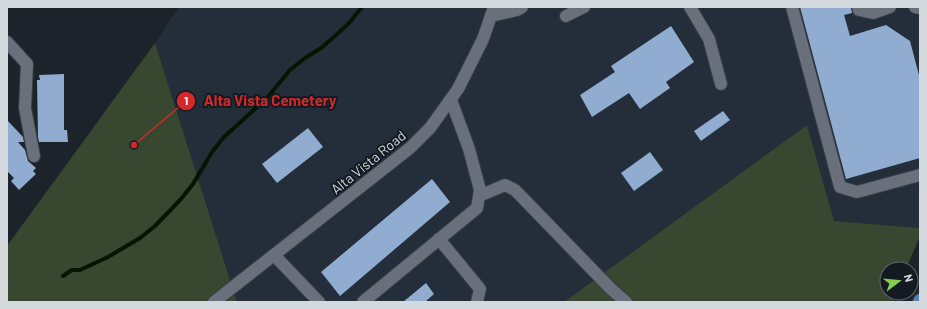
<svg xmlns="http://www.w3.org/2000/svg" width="927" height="309" font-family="Barlow,sans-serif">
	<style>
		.built { fill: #242e3a }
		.green { fill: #384730 }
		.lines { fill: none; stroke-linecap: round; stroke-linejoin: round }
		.stream { stroke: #051600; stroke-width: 4 }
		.building { fill: #90acd0 }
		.minor-casing { stroke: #383d44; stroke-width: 14 }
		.major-casing { stroke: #383d44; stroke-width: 14 }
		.minor { stroke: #69707b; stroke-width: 12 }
		.major { stroke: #5680b6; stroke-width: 12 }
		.labels { text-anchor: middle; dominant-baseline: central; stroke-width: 4; stroke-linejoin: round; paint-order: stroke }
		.street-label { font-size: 14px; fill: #d4d9de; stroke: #141a22 }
		.leader { fill: none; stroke: #d62828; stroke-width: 1.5 }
		.callout-dot { fill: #d62828; stroke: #141a22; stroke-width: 1.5 }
		.mark-label { font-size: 12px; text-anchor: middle; font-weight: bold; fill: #fff }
		.callout-label { font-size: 15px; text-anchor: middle; font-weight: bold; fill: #d62828; stroke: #141a22; stroke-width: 4; stroke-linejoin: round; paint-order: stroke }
	</style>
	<rect width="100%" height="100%" fill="#1d232b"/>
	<polygon class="built" points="179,7 920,7 920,228 834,221 807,125 564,302 237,302 155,43"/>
	<g class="green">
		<polygon points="155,43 237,302 7,302 7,246"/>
		<polygon points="807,125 834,221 920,228 920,236 906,269 887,269 887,293 896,293 893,302 564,302"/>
	</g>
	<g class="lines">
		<polyline class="stream" points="63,276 72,270 80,270 108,257 140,238 155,226 181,199 193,184 212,152 224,137 266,99 290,70 305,58 321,48 335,36 349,23 362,7"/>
	</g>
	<g class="building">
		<polygon points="800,7 851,7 852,13 844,15 850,36 886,25 910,41 920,79 920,158 846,179"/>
		<polygon points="671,26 694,62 666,82 670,88 640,109 629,93 592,117 580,95 615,72 611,66"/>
		<polygon points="64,74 64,130 67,130 68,142 39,142 38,137 37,80 40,80 39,75"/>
		<polygon points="723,111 730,120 701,141 694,131"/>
		<polygon points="7,120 23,137 24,142 18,142 25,150 28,161 36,168 33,171 36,174 19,190 11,181 14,178 7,171"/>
		<polygon points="308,128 323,147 277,183 262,164"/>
		<polygon points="650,152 663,170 634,191 621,173"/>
		<polygon points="432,179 450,202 340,296 321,272"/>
		<polygon points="426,283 434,294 425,302 403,302"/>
	</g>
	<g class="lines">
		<defs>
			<g id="minor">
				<polyline points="690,7 709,39 721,84"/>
				<polyline points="792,7 840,187 857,192 920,175"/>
				<polyline points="858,7 859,10 873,13 890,7"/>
				<polyline points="915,7 920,8"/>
				<polyline points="491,16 517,10 522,7"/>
				<polyline points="566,16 584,7"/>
				<polyline points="7,42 27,64 25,108 34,156"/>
				<polyline points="479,196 505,185 515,190 611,289 626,302"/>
				<polyline points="439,239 480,289 477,302"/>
				<polyline points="274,255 319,302"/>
				<polyline points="214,302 410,148 430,128 458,89 483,39 494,7"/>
				<polyline points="363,302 477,208 480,190 469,149 451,100"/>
			</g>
			<polyline id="major" points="919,302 920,300"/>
		</defs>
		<use href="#minor" class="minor-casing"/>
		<use href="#major" class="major-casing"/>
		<use href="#minor" class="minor"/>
		<use href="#major" class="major"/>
	</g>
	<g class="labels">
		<g class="street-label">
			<text transform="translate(368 162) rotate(-39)">Alta Vista Road</text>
		</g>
	</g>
	<path class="leader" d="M134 145L186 101"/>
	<g class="callout-dot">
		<circle cx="134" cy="145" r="4"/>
		<circle cx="186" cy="101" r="10"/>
	</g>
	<g class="mark-label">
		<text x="186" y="105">1</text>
	</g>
	<g class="callout-label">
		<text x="270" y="106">Alta Vista Cemetery</text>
	</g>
	<rect width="927" height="309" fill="none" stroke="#d4d9de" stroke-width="16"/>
	<g transform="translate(899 281) rotate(74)"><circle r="19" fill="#141a22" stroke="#61666d"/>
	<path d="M0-3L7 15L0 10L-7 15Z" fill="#84cf4d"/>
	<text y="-6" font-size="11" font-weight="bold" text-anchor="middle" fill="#d4d9de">N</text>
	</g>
</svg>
